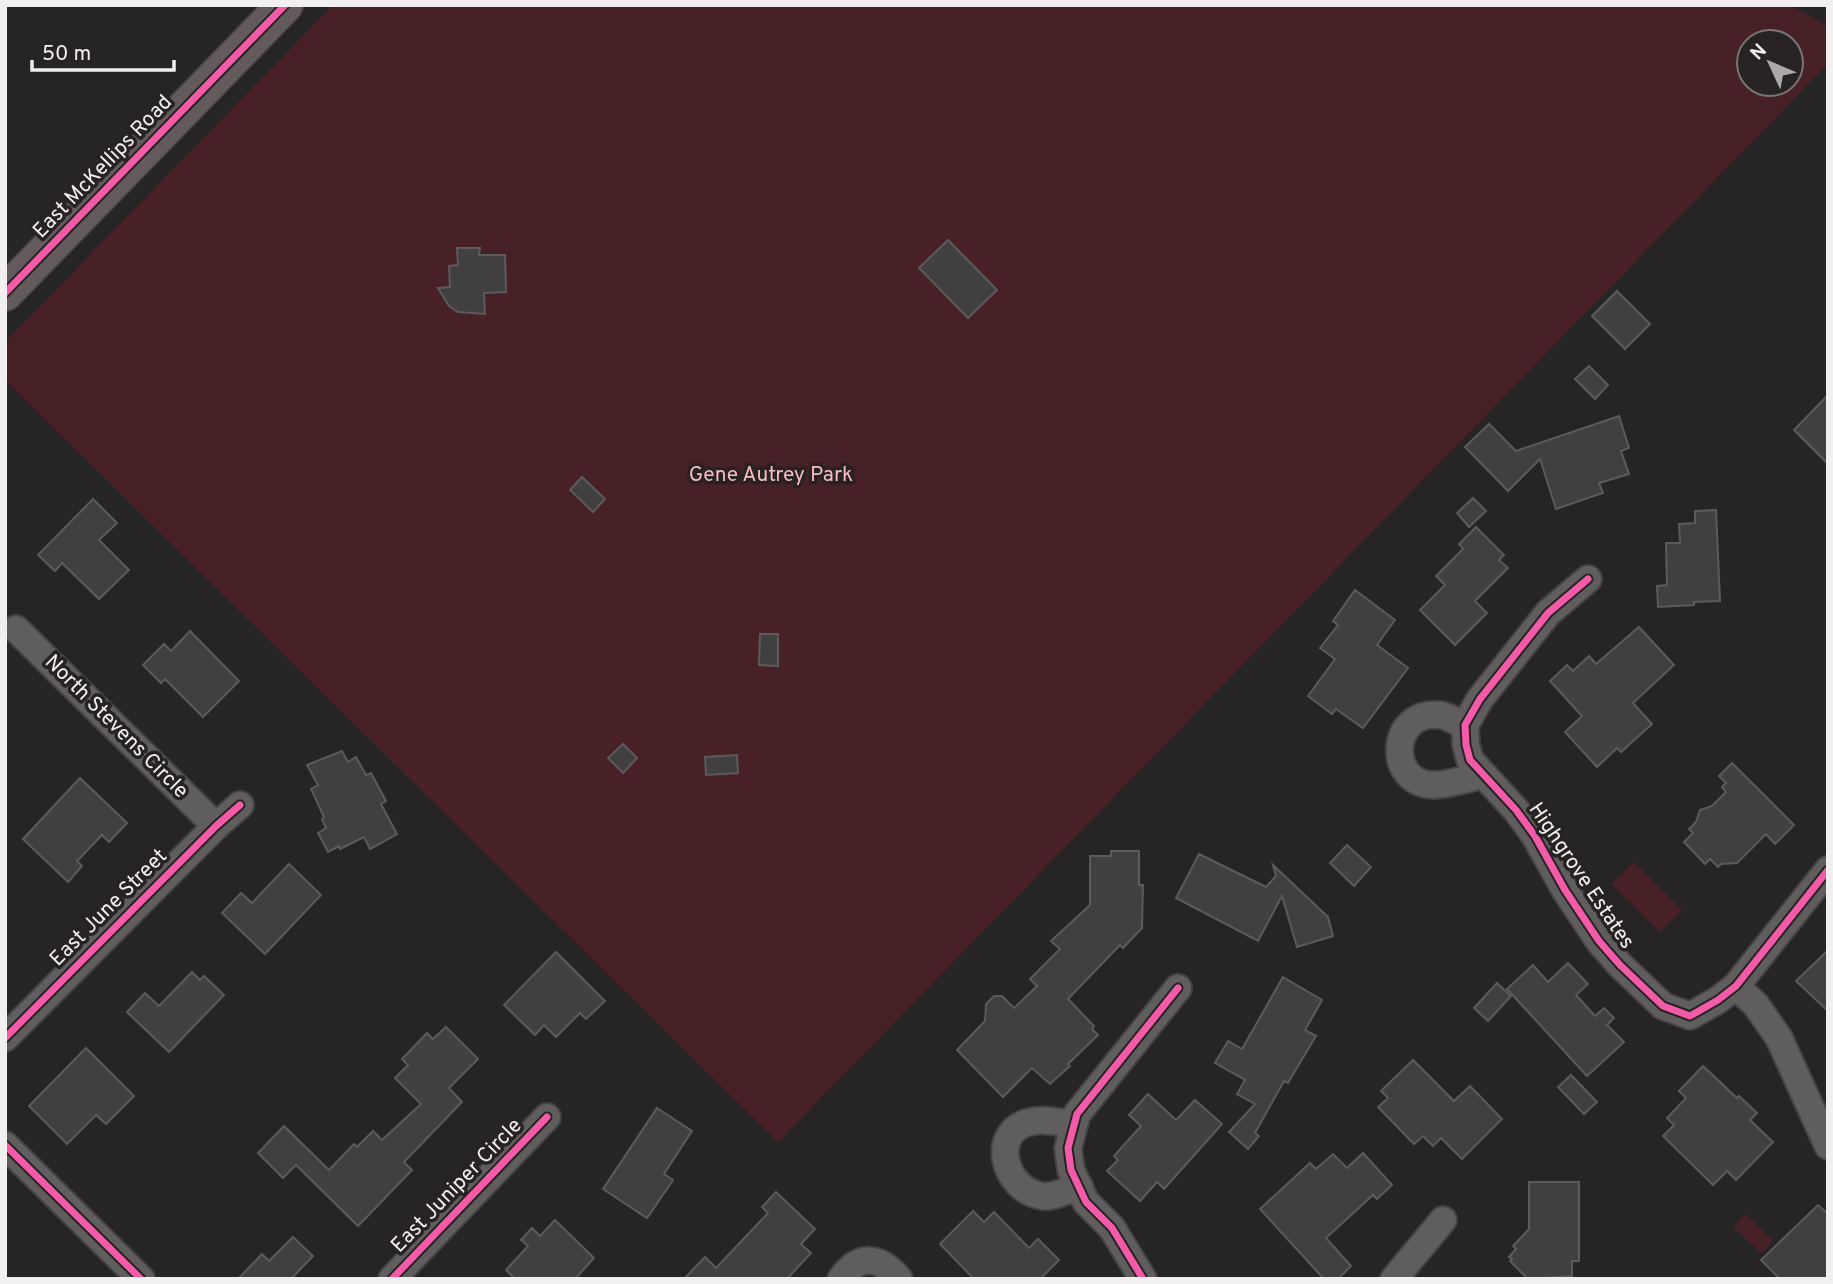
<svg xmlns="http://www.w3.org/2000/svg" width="1833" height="1284" font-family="Overpass,sans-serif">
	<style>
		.green { fill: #482127; fill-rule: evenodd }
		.building { fill: #413f3f; stroke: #5c5b5b; stroke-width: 2 }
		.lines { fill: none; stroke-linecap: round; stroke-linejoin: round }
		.minor-casing { stroke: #444242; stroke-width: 30 }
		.major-casing { stroke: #444242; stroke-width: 38 }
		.minor { stroke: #5f5d5d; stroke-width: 26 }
		.major { stroke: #625a5b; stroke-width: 35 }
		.cycleway-casing { stroke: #272323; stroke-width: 11 }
		.cycleway { stroke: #f35aa7; stroke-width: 7 }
		.labels { text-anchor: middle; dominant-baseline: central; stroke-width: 7; stroke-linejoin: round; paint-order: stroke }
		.street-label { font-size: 21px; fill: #f1efef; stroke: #272323 }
		.park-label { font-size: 21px; fill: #fabbbf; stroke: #272323 }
	</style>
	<rect width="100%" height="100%" fill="#262424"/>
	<g class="green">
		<path d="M333,5H1790L1828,26V64L778,1142L5,380V342ZM1749,42H1791V84H1749Z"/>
		<polygon points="1634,862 1682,910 1660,932 1611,884"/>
		<polygon points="1746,1214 1773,1241 1761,1253 1733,1227"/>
	</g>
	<g class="building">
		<polygon points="948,240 997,290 968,318 919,268"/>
		<polygon points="457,248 480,248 479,255 505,255 506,292 484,293 485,314 458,312 449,306 438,288 450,287 449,266 458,265"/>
		<polygon points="1617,291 1650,324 1625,349 1592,316"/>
		<polygon points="1589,366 1608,385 1595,399 1575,379"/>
		<polygon points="1828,395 1828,464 1794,430"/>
		<polygon points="1619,416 1629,448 1621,451 1629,474 1599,483 1603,493 1556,509 1540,459 1508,491 1465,447 1489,424 1516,451"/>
		<polygon points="582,477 605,499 593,512 570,490"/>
		<polygon points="1473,498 1486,511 1469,527 1457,513"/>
		<polygon points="93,499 117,523 99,540 129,570 99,599 62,563 55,571 38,555"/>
		<polygon points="1716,510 1720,601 1694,602 1694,605 1658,607 1657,586 1667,585 1666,543 1680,543 1679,524 1695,523 1695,511"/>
		<polygon points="1476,527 1504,555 1499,560 1508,568 1475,601 1487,613 1455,645 1420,610 1445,585 1436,576 1463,549 1459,544"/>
		<polygon points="1355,590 1395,620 1377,645 1408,668 1363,728 1336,709 1332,714 1308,696 1335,659 1320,648 1338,625 1333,621"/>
		<polygon points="1639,627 1674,665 1633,703 1652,724 1621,752 1617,748 1597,767 1565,732 1582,716 1550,681 1567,665 1573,671 1589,656 1596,664"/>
		<polygon points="190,631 239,681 203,717 165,679 161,683 143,665 164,644 171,651"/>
		<polygon points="760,634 778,634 778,666 759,665"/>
		<polygon points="623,744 637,758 623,773 608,758"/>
		<polygon points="342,751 348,762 356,757 366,775 371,773 386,801 381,804 397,834 370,849 364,837 340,849 339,846 328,852 318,833 326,828 322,819 324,817 311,789 318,785 307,765"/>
		<polygon points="737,755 738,773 706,775 705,757"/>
		<polygon points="1732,763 1794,825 1775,844 1766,834 1737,863 1721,864 1718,867 1710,859 1705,864 1684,842 1693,833 1689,829 1696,822 1700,810 1712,806 1726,792 1722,787 1726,783 1719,776"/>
		<polygon points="80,778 127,823 109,842 102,835 77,861 82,866 68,882 23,839"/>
		<polygon points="1347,845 1371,867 1354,886 1330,863"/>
		<polygon points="1111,851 1139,851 1139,885 1143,885 1142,928 1123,948 1120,945 1068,999 1094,1026 1092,1029 1098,1035 1068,1064 1070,1066 1050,1084 1032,1068 1003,1097 957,1050 985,1021 986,1004 994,996 1002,996 1014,1008 1037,986 1030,979 1060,949 1051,941 1090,905 1090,856 1111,856"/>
		<polygon points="1199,854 1266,887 1276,876 1273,865 1328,917 1333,936 1297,947 1282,896 1258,941 1176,898"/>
		<polygon points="289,864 321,895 265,954 222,913 241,893 252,903"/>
		<polygon points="1828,950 1828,1011 1796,981"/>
		<polygon points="556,952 605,1001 586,1019 580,1013 556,1037 544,1025 535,1035 504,1005"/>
		<polygon points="1568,963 1588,984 1576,995 1595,1016 1604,1008 1614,1018 1607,1025 1624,1042 1587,1076 1507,989 1533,965 1548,982"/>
		<polygon points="192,972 200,980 204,976 224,995 169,1052 127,1012 145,993 159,1006"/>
		<polygon points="1283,977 1322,1000 1305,1030 1316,1036 1288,1083 1284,1081 1255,1133 1259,1136 1248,1149 1229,1132 1255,1104 1237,1094 1245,1080 1215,1063 1228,1041 1242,1049"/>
		<polygon points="1497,983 1511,996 1488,1021 1474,1008"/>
		<polygon points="446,1027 478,1059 449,1088 462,1102 404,1162 412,1170 358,1226 296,1165 283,1178 258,1153 284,1126 329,1170 354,1144 357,1147 373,1131 382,1140 421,1104 395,1078 408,1065 402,1059 427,1033 433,1039"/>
		<polygon points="86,1048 134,1096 106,1124 96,1115 67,1144 29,1106"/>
		<polygon points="1413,1060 1454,1101 1470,1086 1502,1119 1462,1159 1441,1138 1433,1146 1423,1136 1414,1144 1378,1107 1388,1098 1381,1091"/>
		<polygon points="1703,1066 1737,1098 1739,1096 1757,1113 1750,1120 1773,1142 1736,1180 1727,1171 1713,1185 1663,1136 1674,1125 1667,1118 1686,1098 1679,1091"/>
		<polygon points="1571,1075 1597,1102 1584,1114 1558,1087"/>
		<polygon points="1148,1094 1176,1120 1195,1100 1222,1124 1164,1189 1157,1182 1140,1201 1107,1171 1118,1160 1114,1156 1141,1126 1129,1115"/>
		<polygon points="657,1108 692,1131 664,1174 673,1180 647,1218 603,1189"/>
		<polygon points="1363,1153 1392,1185 1377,1199 1373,1195 1326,1238 1351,1266 1338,1279 1324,1279 1260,1209 1310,1163 1316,1169 1333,1154 1347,1168"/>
		<polygon points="1529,1182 1579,1182 1579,1261 1572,1261 1572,1276 1528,1279 1510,1261 1512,1259 1509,1257 1516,1249 1513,1246 1529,1229"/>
		<polygon points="776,1192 815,1229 801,1244 811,1253 787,1279 684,1279 705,1257 716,1268 768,1213 762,1207"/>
		<polygon points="1818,1205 1828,1214 1828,1279 1780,1279 1761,1260"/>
		<polygon points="973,1211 984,1222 994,1212 1029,1248 1038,1239 1059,1260 1040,1279 974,1279 940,1244"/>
		<polygon points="555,1220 594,1258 575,1279 515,1279 506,1270 528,1246 521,1240 532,1228 540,1236"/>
		<polygon points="293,1237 313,1256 291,1279 238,1279 262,1254 269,1261"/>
	</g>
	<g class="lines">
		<defs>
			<g id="minor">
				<polyline points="1588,579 1548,613 1480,699 1465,725 1466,745 1470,760 1516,810 1535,836 1565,890 1599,941 1620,965 1663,1006 1690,1016 1718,1000 1736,986 1828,870"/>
				<polyline points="16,629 216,826"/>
				<path d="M1465,725C1457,722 1448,716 1440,715C1390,709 1385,783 1433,785C1449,785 1466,779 1482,775"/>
				<polyline points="1736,986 1756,1005 1779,1038 1828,1146"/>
				<polyline points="5,1038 216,826 240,805"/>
				<path d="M1074,1124C1060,1123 1043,1118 1030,1122C989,1131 1003,1190 1042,1196C1052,1198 1068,1190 1079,1186"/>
				<polyline points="5,1145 141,1279"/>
				<polyline points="392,1279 547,1117"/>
				<path d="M841,1279C859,1254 879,1255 899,1279"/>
				<polyline points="1143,1279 1112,1228 1086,1202 1071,1170 1068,1148 1077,1114 1178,988"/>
				<polyline points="1394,1279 1443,1220"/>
			</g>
			<polyline id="major" points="5,293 285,5"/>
		</defs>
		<use href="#minor" class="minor-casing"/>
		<use href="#major" class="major-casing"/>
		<use href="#minor" class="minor"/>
		<use href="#major" class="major"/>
		<defs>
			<g id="cycleway">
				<polyline points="5,293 285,5"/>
				<polyline points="1588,579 1548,613 1480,699 1465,725 1466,745 1470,760 1516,810 1535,836 1565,890 1599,941 1620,965 1663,1006 1690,1016 1718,1000 1736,986 1828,870"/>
				<polyline points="5,1038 216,826 240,805"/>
				<polyline points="5,1145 141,1279"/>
				<polyline points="392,1279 547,1117"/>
				<polyline points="1143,1279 1112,1228 1086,1202 1071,1170 1068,1148 1077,1114 1178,988"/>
			</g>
		</defs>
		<use href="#cycleway" class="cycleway-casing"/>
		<use href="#cycleway" class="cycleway"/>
	</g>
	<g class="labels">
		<g class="street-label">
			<text transform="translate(103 167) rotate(-46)">East McKellips Road</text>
			<text transform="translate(116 727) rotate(45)">North Stevens Circle</text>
			<text transform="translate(1581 876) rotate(56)">Highgrove Estates</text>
			<text transform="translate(109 908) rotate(-45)">East June Street</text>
			<text transform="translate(457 1186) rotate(-46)">East Juniper Circle</text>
		</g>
		<g class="park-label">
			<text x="771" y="475">Gene Autrey Park</text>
		</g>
	</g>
	<rect width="1833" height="1284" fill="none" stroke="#f1efef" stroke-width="14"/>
	<g transform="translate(1770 63) rotate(314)"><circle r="33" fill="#272323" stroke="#787575" stroke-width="2"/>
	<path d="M0-5L12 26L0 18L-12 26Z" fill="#aaa8a8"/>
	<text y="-10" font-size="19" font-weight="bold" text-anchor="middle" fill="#f1efef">N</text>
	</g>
	<path d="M32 60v10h142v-10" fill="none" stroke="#f1efef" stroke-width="3.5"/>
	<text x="42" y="60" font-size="21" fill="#f1efef" stroke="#272323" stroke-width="5" paint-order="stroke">50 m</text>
</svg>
